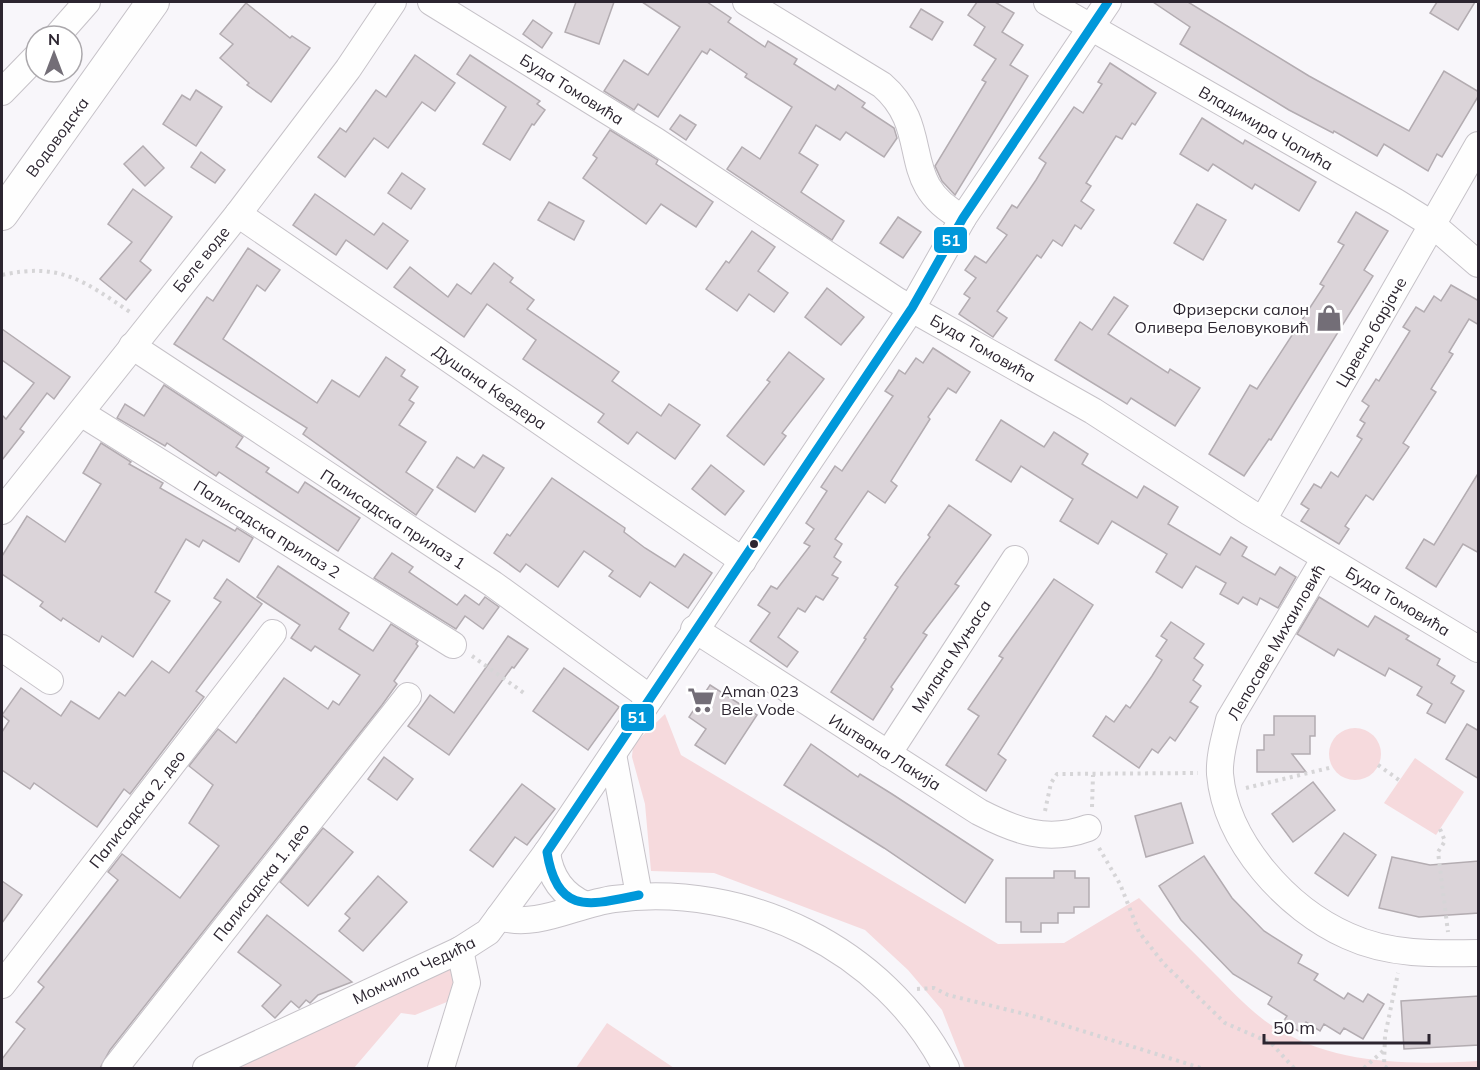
<svg xmlns="http://www.w3.org/2000/svg" width="1480" height="1070" font-family="Mulish,sans-serif">
	<style>
		.green { fill: #f6dadd }
		.building { fill: #dbd4d9; stroke: #b3acb1; stroke-width: 1.5 }
		.lines { fill: none; stroke-linecap: round; stroke-linejoin: round }
		.minor-casing { stroke: #c6c2c8; stroke-width: 28 }
		.major-casing { stroke: #c6c2c8; stroke-width: 34 }
		.path { stroke: #d6d5d7; stroke-width: 4; stroke-dasharray: 3 4.5; stroke-linecap: butt }
		.minor { stroke: #fefefe; stroke-width: 26 }
		.major { stroke: #fefefe; stroke-width: 32 }
		.bus-1-casing { stroke: #fff; stroke-width: 14 }
		.bus-1 { stroke: #0098da; stroke-width: 9 }
		.bus-dot { fill: #2c2530; stroke: #fff; stroke-width: 2 }
		.labels { text-anchor: middle; dominant-baseline: central; stroke-width: 4.5; stroke-linejoin: round; paint-order: stroke }
		.street-label { font-size: 16px; fill: #2c2530; stroke: #fff }
		.poi-label { font-size: 16px; fill: #2c2530; stroke: #fff; text-anchor: end }
		.line-badge { stroke: #fff; stroke-width: 2 }
		.badge-label { font-size: 16px; text-anchor: middle; font-weight: bold; fill: #fff }
	</style>
	<rect width="100%" height="100%" fill="#f8f6fa"/>
	<g class="green">
		<path d="M665,714L681,755L998,944L1064,943L1139,898C1164,923 1189,948 1213,972C1231,990 1250,1011 1271,1025C1333,1065 1408,1065 1478,1061V1068H965L942,1010L908,970L865,930L714,873L651,871L645,804L632,757L633,745Z"/>
		<circle cx="1355" cy="754" r="26"/>
		<polygon points="1415,758 1464,792 1436,835 1384,803"/>
		<polygon points="460,950 464,995 415,1015 401,1013 354,1068 206,1068"/>
		<polygon points="607,1023 674,1068 576,1068"/>
	</g>
	<g class="building">
		<polygon points="576,2 614,2 599,44 565,32"/>
		<polygon points="642,2 707,2 731,18 728,22 765,47 768,41 797,59 794,64 835,90 838,85 865,103 862,107 894,128 897,138 884,157 846,132 840,140 816,125 799,153 818,165 801,192 844,221 832,240 727,169 742,147 760,159 792,107 745,77 747,74 710,49 707,54 702,51 658,117 638,104 634,110 604,91 624,60 648,75 680,27"/>
		<polygon points="977,2 995,2 1014,13 1002,32 1023,45 1010,65 1028,76 955,195 942,181 935,166 986,82 982,80 996,59 974,45 985,27 968,15"/>
		<polygon points="1153,2 1188,2 1309,76 1409,131 1444,71 1479,92 1479,95 1442,157 1437,154 1428,171 1384,144 1377,156 1334,131 1333,133 1289,110 1180,44 1190,27"/>
		<polygon points="1437,2 1475,2 1458,30 1430,13"/>
		<polygon points="246,3 290,38 292,36 310,48 271,102 247,85 249,83 220,58 233,44 220,34"/>
		<polygon points="921,9 943,22 932,40 910,27"/>
		<polygon points="533,20 552,33 542,48 523,34"/>
		<polygon points="415,55 455,83 435,111 422,102 388,148 374,138 345,177 318,157 340,128 346,132 376,90 386,97"/>
		<polygon points="470,55 540,101 537,104 545,110 534,125 532,124 510,160 483,144 506,107 457,74"/>
		<polygon points="1110,63 1156,93 1135,125 1132,123 1122,139 1116,136 1086,183 1091,186 1081,201 1094,210 1081,229 1075,225 1062,246 1053,240 1041,258 1037,255 997,311 1007,318 993,337 959,314 970,298 964,294 976,278 965,270 975,256 986,263 1007,235 997,228 1012,205 1017,208 1036,180 1046,163 1039,158 1074,107 1083,113 1102,84 1098,82"/>
		<polygon points="196,90 222,107 196,146 163,124 182,95 190,100"/>
		<polygon points="680,115 696,125 686,140 670,129"/>
		<polygon points="1202,118 1243,144 1245,140 1316,182 1299,211 1255,184 1252,189 1213,164 1208,171 1180,154"/>
		<polygon points="610,130 658,160 656,164 713,202 696,227 661,204 646,224 583,178 597,158 593,155"/>
		<polygon points="143,146 164,168 145,186 124,164"/>
		<polygon points="201,152 225,170 215,183 191,167"/>
		<polygon points="402,173 425,189 411,209 388,193"/>
		<polygon points="133,189 172,217 140,261 151,270 126,300 100,279 132,242 108,224"/>
		<polygon points="315,194 374,235 383,223 408,241 387,269 346,240 336,255 293,225"/>
		<polygon points="549,202 584,221 574,240 538,220"/>
		<polygon points="1197,204 1226,220 1203,260 1174,243"/>
		<polygon points="1356,212 1388,231 1364,270 1373,276 1271,440 1269,439 1244,476 1209,454 1250,385 1257,389 1324,286 1320,284 1344,245 1338,242"/>
		<polygon points="898,217 921,232 903,258 880,243"/>
		<polygon points="752,231 775,247 758,271 788,293 774,312 749,294 737,311 706,289 726,261 729,263"/>
		<polygon points="248,248 280,270 265,291 257,285 223,339 317,403 332,380 359,397 386,357 405,370 401,376 418,387 409,400 414,403 399,425 426,442 406,472 433,490 416,515 303,434 307,428 174,344 207,297 213,301"/>
		<polygon points="494,263 513,278 510,282 534,300 527,309 619,372 612,381 661,416 669,404 700,425 675,459 637,432 628,444 598,422 604,414 523,359 536,340 487,304 464,337 394,287 410,267 448,297 457,284 471,294"/>
		<polygon points="1451,285 1479,301 1479,325 1469,319 1449,352 1453,354 1431,389 1436,392 1403,443 1409,447 1373,500 1366,495 1345,526 1349,529 1339,544 1301,521 1309,509 1301,504 1314,484 1321,488 1331,472 1338,477 1362,439 1357,436 1365,423 1360,420 1369,406 1362,401 1376,379 1379,381 1410,331 1403,327 1416,307 1424,312 1434,296 1441,301"/>
		<polygon points="827,288 864,317 841,345 805,317"/>
		<polygon points="1114,297 1128,306 1108,334 1168,373 1170,369 1200,388 1175,426 1131,398 1127,404 1055,360 1080,322 1092,330"/>
		<polygon points="2,329 70,377 54,399 47,393 20,429 24,432 2,460 2,415 6,419 34,383 2,360"/>
		<polygon points="933,348 970,372 956,393 948,388 928,417 930,419 891,481 897,486 885,503 868,491 835,539 842,544 834,557 841,562 832,575 838,578 823,600 816,596 805,612 798,608 778,637 798,652 787,667 750,641 770,613 758,605 771,586 777,589 810,546 804,543 814,529 806,523 827,491 821,487 835,466 842,471 893,396 885,391 893,380 899,370 905,374 916,358 923,363"/>
		<polygon points="789,352 824,379 782,433 786,436 764,465 727,436 770,382 767,380"/>
		<polygon points="164,385 243,437 236,447 269,468 266,472 298,493 305,482 360,518 338,551 219,472 216,476 167,443 165,446 117,418 125,404 144,416"/>
		<polygon points="1001,420 1044,447 1054,432 1088,454 1082,464 1137,498 1144,486 1178,507 1168,524 1220,555 1231,537 1247,547 1242,556 1275,575 1280,567 1296,577 1278,608 1260,598 1257,605 1243,597 1238,604 1220,594 1226,583 1196,566 1182,588 1156,572 1167,554 1112,521 1098,544 1060,521 1073,499 1021,466 1011,482 976,460"/>
		<polygon points="101,443 131,462 129,464 163,483 160,488 235,531 237,528 253,538 239,562 203,540 199,547 186,539 155,592 170,601 133,657 102,636 99,642 63,618 61,621 40,606 43,602 2,574 2,556 27,516 65,542 101,484 83,473"/>
		<polygon points="483,455 504,468 475,512 437,487 457,457 474,468"/>
		<polygon points="711,465 744,491 725,515 692,489"/>
		<polygon points="1479,472 1479,553 1463,544 1436,587 1406,568 1424,539 1434,545"/>
		<polygon points="552,478 625,528 624,532 645,548 675,567 684,554 712,573 688,608 650,582 640,597 609,576 613,571 584,551 558,587 526,564 520,572 494,553 507,534 510,536"/>
		<polygon points="949,505 991,535 955,584 959,586 923,633 927,635 891,687 893,689 873,720 831,692 866,639 864,638 898,587 895,585 930,537 928,535"/>
		<polygon points="392,553 413,567 409,572 457,605 465,595 479,605 485,597 499,607 483,629 465,616 456,629 374,578"/>
		<polygon points="278,566 349,613 339,629 373,651 391,624 418,641 416,644 418,646 394,681 397,684 382,705 110,1050 100,1068 2,1068 2,1059 25,1029 16,1022 44,987 38,982 118,880 108,872 122,854 180,898 219,846 189,823 213,785 189,766 218,729 236,743 284,678 328,709 333,701 339,705 360,675 315,646 311,651 291,638 300,625 257,597"/>
		<polygon points="227,579 262,604 196,691 204,697 130,794 124,789 97,827 34,783 30,789 2,770 2,732 9,721 2,715 21,688 61,716 71,701 99,719 119,692 125,696 152,661 169,673 221,602 214,598"/>
		<polygon points="1054,579 1093,605 998,754 1006,760 986,791 946,765 979,716 968,709 1003,658 999,656"/>
		<polygon points="1319,597 1368,627 1375,616 1409,636 1406,639 1440,659 1437,665 1455,676 1451,683 1464,691 1445,723 1427,713 1432,704 1417,695 1422,687 1389,668 1385,676 1338,649 1334,656 1297,634"/>
		<polygon points="1171,622 1204,644 1194,658 1203,665 1193,680 1201,686 1190,702 1198,707 1175,741 1170,737 1158,753 1152,749 1139,768 1093,736 1106,716 1114,722 1126,705 1130,708 1152,676 1162,660 1156,656 1167,640 1161,636"/>
		<polygon points="508,636 528,649 514,668 512,667 449,755 408,726 430,695 454,713"/>
		<polygon points="564,668 619,707 588,750 533,711"/>
		<polygon points="710,685 757,715 725,764 695,745 706,729 689,717"/>
		<polygon points="1274,716 1315,716 1315,736 1310,736 1310,754 1292,754 1306,772 1257,772 1257,750 1264,750 1264,735 1274,735"/>
		<polygon points="1467,724 1479,731 1479,779 1446,759"/>
		<polygon points="811,744 858,777 860,774 892,794 993,860 965,903 884,848 784,785"/>
		<polygon points="384,757 413,779 397,800 368,779"/>
		<polygon points="1313,782 1335,810 1293,842 1272,814"/>
		<polygon points="522,784 555,809 527,845 515,837 493,867 470,850"/>
		<polygon points="1181,803 1193,843 1146,857 1135,816"/>
		<polygon points="323,828 353,852 308,906 280,882"/>
		<polygon points="1344,833 1376,855 1348,896 1315,873"/>
		<polygon points="1204,856 1232,898 1264,931 1302,955 1298,963 1318,974 1314,980 1344,999 1348,993 1363,1002 1368,994 1384,1004 1363,1039 1344,1028 1340,1034 1324,1024 1320,1031 1306,1022 1300,1032 1283,1022 1287,1016 1268,1004 1272,997 1233,974 1181,920 1159,886"/>
		<polygon points="1392,857 1430,865 1479,861 1479,913 1419,917 1379,908"/>
		<polygon points="1054,871 1075,871 1075,878 1089,878 1089,907 1074,907 1074,913 1058,913 1058,923 1041,923 1041,932 1021,932 1021,922 1006,922 1006,878 1054,878"/>
		<polygon points="378,876 407,902 363,951 339,931 350,918 345,914"/>
		<polygon points="2,881 22,895 2,923"/>
		<polygon points="267,915 323,959 352,982 318,995 310,1003 306,1000 299,1008 291,1001 275,1018 262,1006 281,985 238,952"/>
		<polygon points="1479,996 1479,1045 1404,1049 1401,1001"/>
	</g>
	<g class="lines">
		<defs>
			<g id="minor">
				<polyline points="431,2 656,141 896,300 1093,411 1249,512 1478,649"/>
				<path d="M746,2L882,85C935,131 895,183 963,218"/>
				<polyline points="1047,2 1396,202 1433,225 1478,264"/>
				<polyline points="57,36 87,2"/>
				<polyline points="2,92 36,57"/>
				<polyline points="238,214 743,561"/>
				<polyline points="132,346 493,584 650,698"/>
				<polyline points="81,413 453,645"/>
				<polyline points="2,511 238,214 348,69 393,2"/>
				<polyline points="1263,520 1478,145"/>
				<path d="M1325,558L1229,720C1225,737 1219,756 1220,774C1226,842 1287,909 1348,936C1389,955 1435,954 1478,953"/>
				<path d="M694,629L979,812C1016,831 1047,843 1088,828"/>
				<polyline points="2,648 50,681"/>
				<polyline points="613,754 639,895"/>
				<polyline points="888,754 1015,559"/>
				<path d="M547,852C550,877 562,895 586,905"/>
				<path d="M499,917C537,929 576,904 614,899C746,882 884,948 946,1068"/>
				<polyline points="2,985 273,633"/>
				<polyline points="115,1068 408,696"/>
				<polyline points="206,1068 460,950 488,932 547,852 912,308 963,218 1108,2"/>
				<polyline points="441,1068 467,983 460,950"/>
			</g>
			<polyline id="major" points="2,214 153,2"/>
		</defs>
		<use href="#minor" class="minor-casing"/>
		<use href="#major" class="major-casing"/>
		<g class="path">
			<path d="M2,275C60,262 84,281 130,312"/>
			<polyline points="472,656 524,693"/>
			<polyline points="1378,765 1399,780"/>
			<polyline points="1246,788 1333,767"/>
			<polyline points="1092,807 1093,775"/>
			<polyline points="1045,811 1051,783 1057,774 1198,773"/>
			<polyline points="1440,829 1445,841 1438,852 1448,932"/>
			<polyline points="1099,848 1120,884 1139,932 1164,964 1225,1023 1271,1043 1294,1068"/>
			<polyline points="917,989 934,988 948,995 1041,1018 1201,1068"/>
			<polyline points="1364,1068 1383,1051"/>
			<polyline points="1387,1068 1384,1066 1385,1036 1398,973"/>
		</g>
		<use href="#minor" class="minor"/>
		<use href="#major" class="major"/>
		<defs>
			<path id="bus-1" d="M639,895C590,905 557,916 547,852L912,308L963,218L1108,2"/>
		</defs>
		<use href="#bus-1" class="bus-1-casing"/>
		<use href="#bus-1" class="bus-1"/>
	</g>
	<defs>
		<symbol id="shop-bare" viewBox="-9 -9 18 18"><path d="M-5-2.5h2.3a2.7 3.5 0 0 1 5.4 0H5L5.5 6h-11ZM-1.5-2.5h3a1.5 2.3 0 0 0-3 0Z" fill="#736e77" stroke="#fff" stroke-width="2.5" paint-order="stroke"/></symbol>
		<symbol id="supermarket-bare" viewBox="-9 -9 18 18"><path d="M-6-5.5h2.5l.6 2H6L4.5 2H-2.5L-4.4-4H-6ZM-1.5 3.2a1.3 1.3 0 1 0 .1 0ZM3 3.2a1.3 1.3 0 1 0 .1 0Z" fill="#736e77" stroke="#fff" stroke-width="2.5" paint-order="stroke"/></symbol>
	</defs>
	<g fill-rule="evenodd">
		<use href="#shop-bare" x="1310" y="299" width="38" height="38"/>
		<use href="#supermarket-bare" x="682" y="681" width="38" height="38"/>
	</g>
	<circle class="bus-dot" cx="754" cy="544" r="5"/>
	<g class="labels">
		<g class="street-label">
			<text transform="translate(572 89) rotate(32)">Буда Томовића</text>
			<text transform="translate(1266 128) rotate(30)">Владимира Чопића</text>
			<text transform="translate(57 137) rotate(-54)">Водоводска</text>
			<text transform="translate(201 259) rotate(-51)">Беле воде</text>
			<text transform="translate(1371 332) rotate(-60)">Црвено барјаче</text>
			<text transform="translate(983 348) rotate(30)">Буда Томовића</text>
			<text transform="translate(490 387) rotate(35)">Душана Кведера</text>
			<text transform="translate(393 519) rotate(33)">Палисадска прилаз 1</text>
			<text transform="translate(267 529) rotate(32)">Палисадска прилаз 2</text>
			<text transform="translate(1398 601) rotate(31)">Буда Томовића</text>
			<text transform="translate(1276 642) rotate(-60)">Лепосаве Михаиловић</text>
			<text transform="translate(951 656) rotate(-57)">Милана Муњаса</text>
			<text transform="translate(885 752) rotate(32)">Иштвана Лакија</text>
			<text transform="translate(137 809) rotate(-52)">Палисадска 2. део</text>
			<text transform="translate(261 882) rotate(-52)">Палисадска 1. део</text>
			<text transform="translate(414 970) rotate(-26)">Момчила Чедића</text>
		</g>
		<g class="poi-label">
			<text x="1309" y="309">Фризерски салон<tspan x="1309" dy="18">Оливера Беловуковић</tspan></text>
			<text x="721" y="691" text-anchor="start">Aman 023<tspan x="721" dy="18">Bele Vode</tspan></text>
		</g>
	</g>
	<g class="line-badge">
		<rect x="933" y="226" width="35" height="28" rx="6" fill="#0098da"/>
		<rect x="620" y="703" width="35" height="29" rx="6" fill="#0098da"/>
	</g>
	<g class="badge-label">
		<text x="951" y="246">51</text>
		<text x="637" y="723">51</text>
	</g>
	<rect width="1480" height="1070" fill="none" stroke="#2c2530" stroke-width="6"/>
	<g transform="translate(54 54)"><circle r="28" fill="#ffffff" stroke="#aba8ac" stroke-width="1.5"/>
	<path d="M0-4.5L10 22L0 15L-10 22Z" fill="#736e77"/>
	<text y="-9" font-size="16" font-weight="bold" text-anchor="middle" fill="#2c2530">N</text>
	</g>
	<path d="M1264 1034v9h165v-9" fill="none" stroke="#2c2530" stroke-width="3"/>
	<text x="1273" y="1034" font-size="18" fill="#2c2530" stroke="#ffffff" stroke-width="4.5" paint-order="stroke">50 m</text>
</svg>
